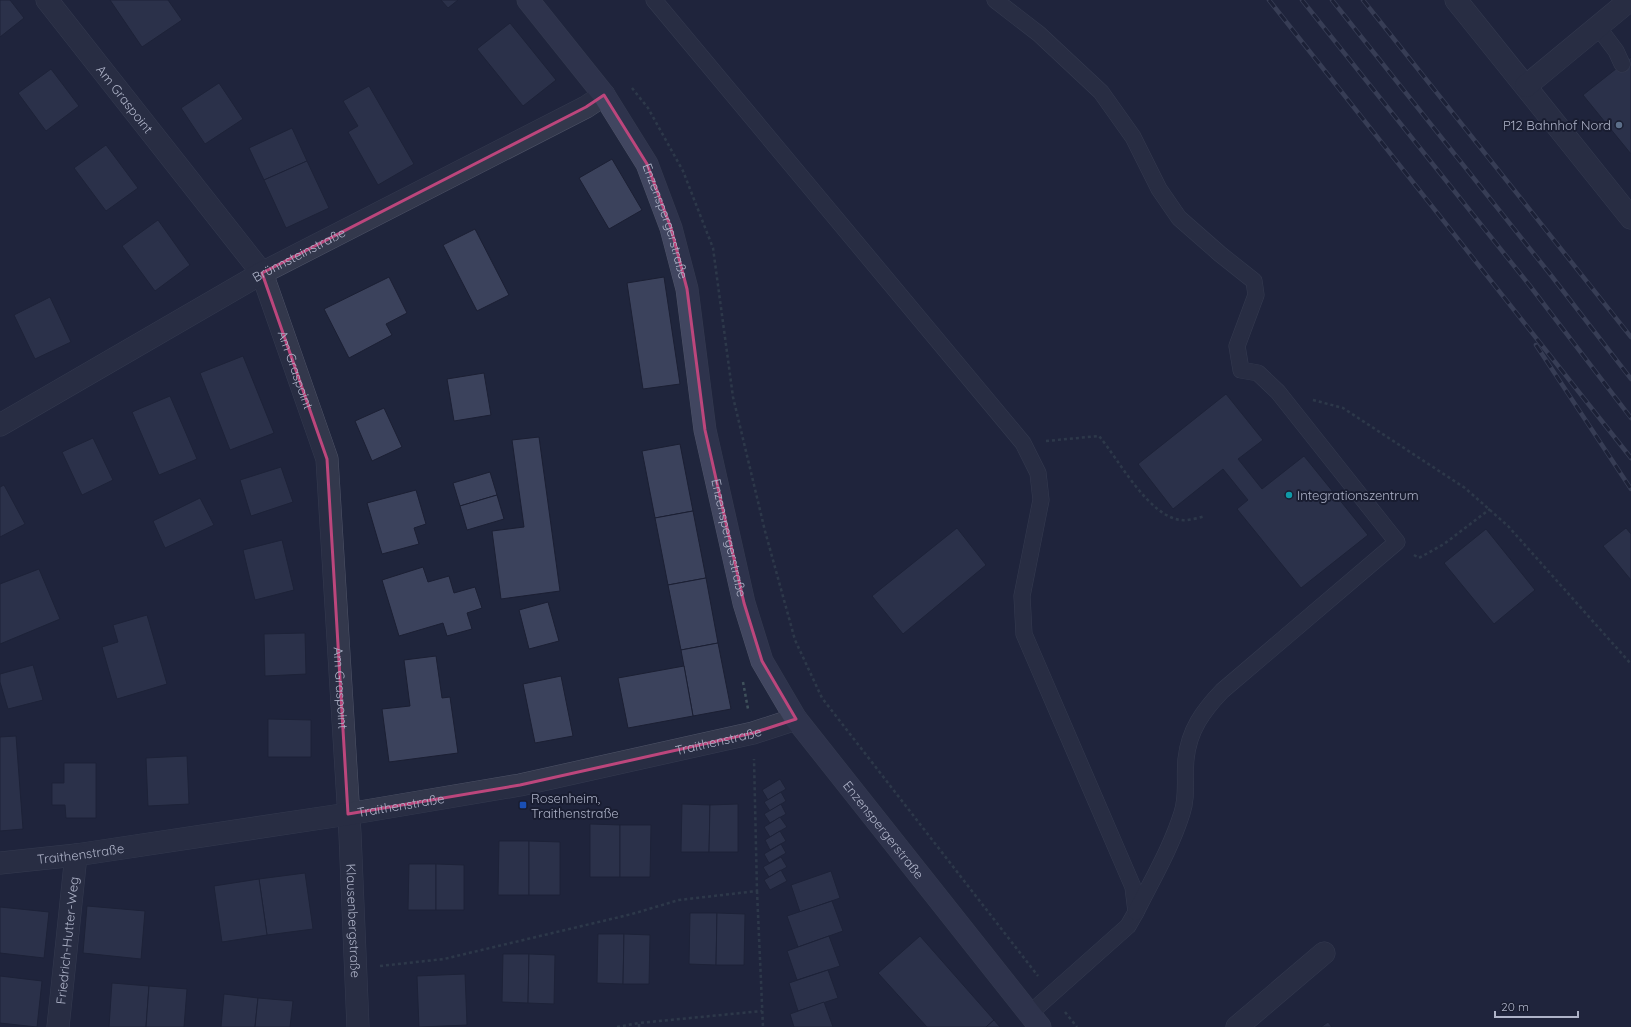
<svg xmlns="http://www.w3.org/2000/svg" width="1631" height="1027" font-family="Quicksand,sans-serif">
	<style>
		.building { fill: #3b425c; stroke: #1b1f33 }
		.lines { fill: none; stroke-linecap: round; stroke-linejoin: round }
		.lane-casing { stroke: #4e5367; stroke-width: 17 }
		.street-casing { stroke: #4e5367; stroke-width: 23 }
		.secondary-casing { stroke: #4e5367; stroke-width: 23 }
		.path { stroke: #3f515b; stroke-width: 2.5; stroke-dasharray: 3 3; stroke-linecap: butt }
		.lane { stroke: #33384c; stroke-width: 16 }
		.street { stroke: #33384c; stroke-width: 22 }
		.secondary { stroke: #414660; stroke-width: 22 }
		.rail-casing { stroke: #555b74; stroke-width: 4.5 }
		.rail { stroke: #191d31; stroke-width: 3; stroke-dasharray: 9; stroke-linecap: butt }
		.marked { fill: none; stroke: #bc467c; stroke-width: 3; stroke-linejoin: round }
		.service-dot { fill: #5c6f8a; stroke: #191d31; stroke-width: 1.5 }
		.culture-dot { fill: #0f9aa8; stroke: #191d31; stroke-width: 1.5 }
		.transit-dot { fill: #1a4fb4; stroke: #191d31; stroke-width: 1.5 }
		.labels { text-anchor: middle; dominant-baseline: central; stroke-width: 4; stroke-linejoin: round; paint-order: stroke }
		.street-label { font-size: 13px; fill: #aeb3c8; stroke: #191d31 }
		.poi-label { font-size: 13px; fill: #aeb3c8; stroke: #191d31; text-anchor: start }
	</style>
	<rect width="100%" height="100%" fill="#1f253c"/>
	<g class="building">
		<polygon points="0,0 10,0 24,18 0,37"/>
		<polygon points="110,0 168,0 182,20 142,47"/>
		<polygon points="441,0 458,0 448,8"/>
		<polygon points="510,23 556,80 523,106 477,49"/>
		<polygon points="1631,57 1631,154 1583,95"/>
		<polygon points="51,69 79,106 46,131 18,93"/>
		<polygon points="219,83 243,119 205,144 181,108"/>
		<polygon points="369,86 414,164 378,185 348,132 358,126 343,101"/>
		<polygon points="292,128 307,161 264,180 249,148"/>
		<polygon points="106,145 138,188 106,211 74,168"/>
		<polygon points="612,159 642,210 609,229 579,178"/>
		<polygon points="307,161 329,208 286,228 264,180"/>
		<polygon points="158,220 190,265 155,291 122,246"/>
		<polygon points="475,229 509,295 477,311 443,245"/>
		<polygon points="389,277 407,313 386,324 392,335 349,358 324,309"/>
		<polygon points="664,277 680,384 643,389 627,283"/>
		<polygon points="50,297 71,342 35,359 14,315"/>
		<polygon points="243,356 274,433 230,450 200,373"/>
		<polygon points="484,373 491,415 454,421 447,379"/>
		<polygon points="1226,394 1263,440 1238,459 1262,489 1304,456 1368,535 1301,588 1237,509 1248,500 1223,469 1173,509 1138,464"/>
		<polygon points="170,396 197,459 159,475 132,412"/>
		<polygon points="384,408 402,447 372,461 355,421"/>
		<polygon points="539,437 560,591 501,599 492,531 524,527 512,440"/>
		<polygon points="93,438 113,480 82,495 62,452"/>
		<polygon points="680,444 693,511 655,518 642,451"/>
		<polygon points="281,467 293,502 251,516 240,480"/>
		<polygon points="490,472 497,495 460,506 453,483"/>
		<polygon points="4,485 25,524 0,537 0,487"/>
		<polygon points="416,490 426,524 414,528 419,544 382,554 367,503"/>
		<polygon points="497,495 504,519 467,530 460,506"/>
		<polygon points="200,498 214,525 165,548 153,521"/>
		<polygon points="693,511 706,578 668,585 655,518"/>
		<polygon points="957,528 986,565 903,634 872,596"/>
		<polygon points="1626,528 1631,534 1631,580 1603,546"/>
		<polygon points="1486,529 1535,590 1494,624 1444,563"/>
		<polygon points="282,540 294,590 255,600 243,550"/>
		<polygon points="423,567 428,582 449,576 454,593 475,587 482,608 467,613 472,629 447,636 443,623 399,636 382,580"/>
		<polygon points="39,569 60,619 0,644 0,584"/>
		<polygon points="706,578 718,643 681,650 668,585"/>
		<polygon points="548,602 559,641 529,649 519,610"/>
		<polygon points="147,615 167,684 117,699 102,647 118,642 113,625"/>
		<polygon points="305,633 306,674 265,676 264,634"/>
		<polygon points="718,643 731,709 693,716 681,650"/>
		<polygon points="436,656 442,698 450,697 458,753 389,762 382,709 410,706 404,660"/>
		<polygon points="33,665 43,700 8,709 0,682 0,674"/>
		<polygon points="684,666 693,716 628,728 618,678"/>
		<polygon points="561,676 573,736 535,743 523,684"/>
		<polygon points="268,719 311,720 311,757 268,757"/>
		<polygon points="16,736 23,829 0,831 0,737"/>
		<polygon points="187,756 189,804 148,806 146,758"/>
		<polygon points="64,763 96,763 96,818 66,818 65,805 52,805 52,783 64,783"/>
		<polygon points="780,779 786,789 768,800 762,790"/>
		<polygon points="781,792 786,801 770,811 764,802"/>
		<polygon points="682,804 710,805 709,852 681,852"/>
		<polygon points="738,804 738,852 709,852 710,805"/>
		<polygon points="781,804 786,814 770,823 764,814"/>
		<polygon points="780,817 787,827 770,837 764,827"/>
		<polygon points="590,824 620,825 620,877 590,877"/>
		<polygon points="620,825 651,825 650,877 620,877"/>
		<polygon points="780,831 786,841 770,850 765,840"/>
		<polygon points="499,841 529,841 529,895 498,895"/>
		<polygon points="529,841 560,842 560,895 529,895"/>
		<polygon points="781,844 786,853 769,863 764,854"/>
		<polygon points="781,857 787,867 769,877 763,867"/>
		<polygon points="409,864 436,864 436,910 408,910"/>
		<polygon points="436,864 464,865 464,910 436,910"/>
		<polygon points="781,870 787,881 770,890 764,880"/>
		<polygon points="831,871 840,898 800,912 791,885"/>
		<polygon points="305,873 313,929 267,935 259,879"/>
		<polygon points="259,879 267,935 222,942 214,886"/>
		<polygon points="832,901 843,931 798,947 787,916"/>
		<polygon points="87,906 145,911 141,959 83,953"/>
		<polygon points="0,907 49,912 44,958 0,953"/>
		<polygon points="690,913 717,913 716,965 689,964"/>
		<polygon points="717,913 745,914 744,965 716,965"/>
		<polygon points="598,934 624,934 623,984 597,983"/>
		<polygon points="624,934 650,935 649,984 623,984"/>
		<polygon points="829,936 840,966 797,980 787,951"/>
		<polygon points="920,936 994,1020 986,1027 927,1027 878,973"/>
		<polygon points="503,954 529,954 528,1003 502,1002"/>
		<polygon points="529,954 555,955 554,1004 528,1003"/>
		<polygon points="828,970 838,998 798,1011 789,983"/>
		<polygon points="465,974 467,1025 419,1027 417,976"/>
		<polygon points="0,976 42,981 37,1027 0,1023"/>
		<polygon points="112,983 149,986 146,1027 109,1027"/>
		<polygon points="149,986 187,989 184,1027 146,1027"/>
		<polygon points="224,994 258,998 255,1027 221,1027"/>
		<polygon points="258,998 293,1001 290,1027 255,1027"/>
		<polygon points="824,1002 833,1027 794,1027 790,1014"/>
		<polygon points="994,1020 1000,1027 986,1027"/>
		<polygon points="1328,1022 1332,1027 1321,1027"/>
	</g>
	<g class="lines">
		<defs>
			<g id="lane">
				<polyline points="654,0 1023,443 1038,473 1041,500 1022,596 1024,634 1133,887 1136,912 1128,926 1029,1014"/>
				<path d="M995,0L1039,34L1101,92L1133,137L1159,189L1179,218L1220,254L1254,281L1256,295L1237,346L1241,370L1258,373L1278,392L1397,542L1222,691C1203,711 1189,730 1186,759C1184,778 1188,795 1182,813C1171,848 1152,880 1136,912"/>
				<polyline points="1598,27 1616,51 1622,64"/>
			</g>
			<g id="street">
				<path id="s1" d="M47,0L262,273L327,459L350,834L358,1027"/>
				<polyline points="1456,0 1631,218"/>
				<polyline points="1526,86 1630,0"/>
				<path id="s2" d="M0,425L262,273L586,107L604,95"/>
				<path id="s3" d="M0,863L76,855L348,814L520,785L753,733L796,719"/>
				<path id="s4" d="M58,1027L76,855"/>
				<polyline points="1237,1027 1324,953"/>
			</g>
			<g id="secondary">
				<path id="s5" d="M528,0L604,95L647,164L671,228L687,289L705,430L744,603L762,661L796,719L1040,1027"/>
			</g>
		</defs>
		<use href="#lane" class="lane-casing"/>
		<use href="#street" class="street-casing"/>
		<use href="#secondary" class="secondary-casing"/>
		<g class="path">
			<polyline points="632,88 648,108 683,171 713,248 733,397 765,531 795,640 822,698 1038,976"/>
			<polyline points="1313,400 1343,408 1465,488 1508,526 1631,664"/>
			<path d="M1046,441L1099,436C1119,460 1149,517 1181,520C1188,521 1198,518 1205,516"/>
			<polyline points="1414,555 1419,558 1444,544 1490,509"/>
			<polyline points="743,682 748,709"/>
			<polyline points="757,891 763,1027"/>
			<polyline points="380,966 444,959 632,914 679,900 757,891 754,759"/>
			<polyline points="1065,1012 1077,1027"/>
			<polyline points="617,1027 639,1023"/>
			<polyline points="639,1027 639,1023 762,1011"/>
		</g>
		<use href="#lane" class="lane"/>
		<use href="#street" class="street"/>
		<use href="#secondary" class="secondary"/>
		<defs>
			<g id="rail">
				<polyline points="1269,0 1631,458"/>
				<polyline points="1302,0 1530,286 1631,418"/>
				<polyline points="1332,0 1550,274 1631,379"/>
				<polyline points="1363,0 1631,337"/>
				<polyline points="1536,345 1631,489"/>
			</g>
		</defs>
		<use href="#rail" class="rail-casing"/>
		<use href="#rail" class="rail"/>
	</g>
	<path d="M0 0H1631V1027H0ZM604,95L647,164L671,228L687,289L705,430L744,603L762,661L796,719L753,733L520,785L348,814L327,459L262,273L586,107Z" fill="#1f253c" fill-opacity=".55" fill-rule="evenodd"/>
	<path class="marked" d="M604,95L647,164L671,228L687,289L705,430L744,603L762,661L796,719L753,733L520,785L348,814L327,459L262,273L586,107Z"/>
	<circle class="service-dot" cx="1619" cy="125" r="4"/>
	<circle class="culture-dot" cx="1289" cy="495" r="4"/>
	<rect class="transit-dot" x="519" y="801" width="8" height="8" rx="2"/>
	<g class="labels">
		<g class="street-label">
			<text stroke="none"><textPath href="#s1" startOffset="126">Am Graspoint</textPath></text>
			<text stroke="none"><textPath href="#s5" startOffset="263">Enzenspergerstraße</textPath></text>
			<text stroke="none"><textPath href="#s2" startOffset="344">Brünnsteinstraße</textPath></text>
			<text stroke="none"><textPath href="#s1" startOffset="450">Am Graspoint</textPath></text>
			<text stroke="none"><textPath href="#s5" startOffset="587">Enzenspergerstraße</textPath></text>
			<text stroke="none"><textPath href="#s1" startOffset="774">Am Graspoint</textPath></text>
			<text stroke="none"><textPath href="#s3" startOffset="729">Traithenstraße</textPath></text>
			<text stroke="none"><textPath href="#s3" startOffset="405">Traithenstraße</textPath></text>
			<text stroke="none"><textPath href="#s5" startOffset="923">Enzenspergerstraße</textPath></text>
			<text stroke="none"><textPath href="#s3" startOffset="81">Traithenstraße</textPath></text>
			<text stroke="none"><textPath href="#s1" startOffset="1007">Klausenbergstraße</textPath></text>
			<text stroke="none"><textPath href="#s4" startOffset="87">Friedrich-Hutter-Weg</textPath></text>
		</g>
		<g class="poi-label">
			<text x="1611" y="125" text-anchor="end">P12 Bahnhof Nord</text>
			<text x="1297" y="495">Integrationszentrum</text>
			<text x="531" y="798">Rosenheim,<tspan x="531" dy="15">Traithenstraße</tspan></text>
		</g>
	</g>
	<path d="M1495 1011v6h83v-6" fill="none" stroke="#aeb3c8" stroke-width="2"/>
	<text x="1501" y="1011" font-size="12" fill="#aeb3c8" stroke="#191d31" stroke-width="3" paint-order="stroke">20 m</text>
</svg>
